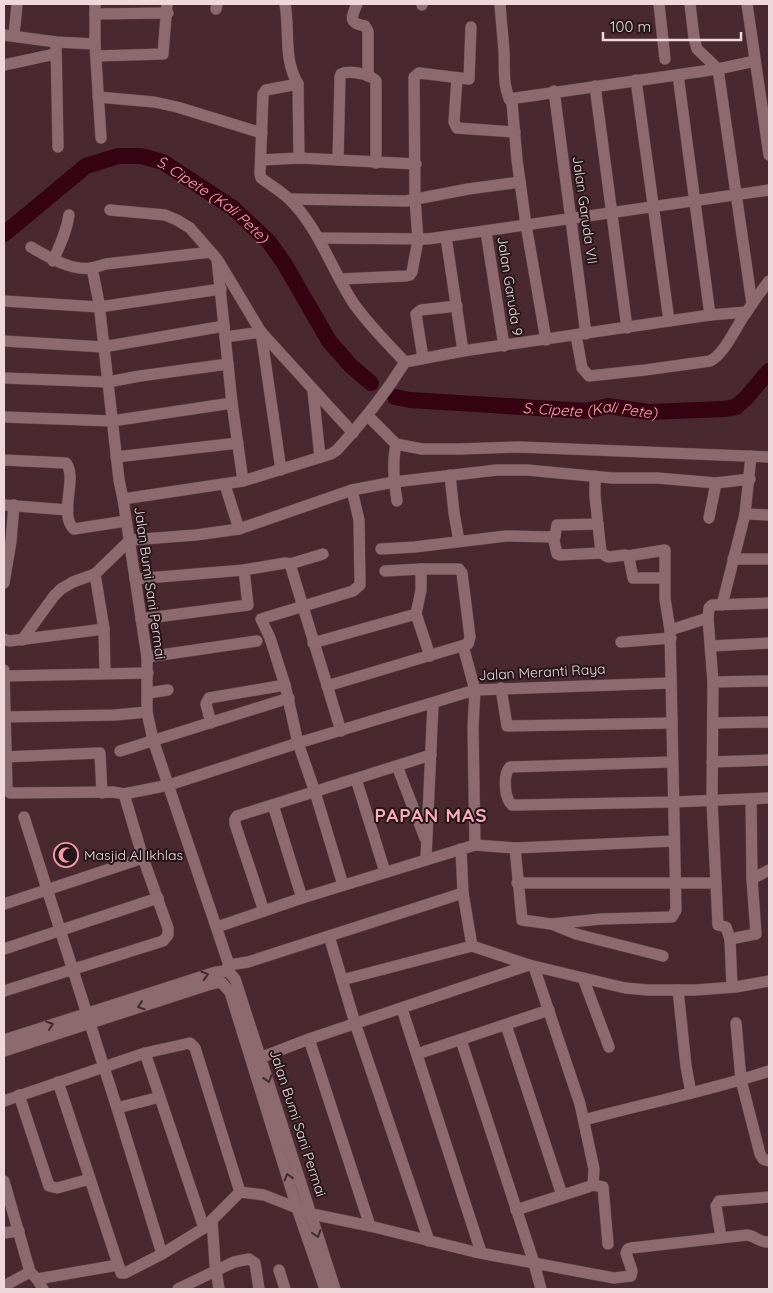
<svg xmlns="http://www.w3.org/2000/svg" width="773" height="1293" font-family="Quicksand,sans-serif">
	<style>
		.lines { fill: none; stroke-linecap: round; stroke-linejoin: round }
		.river { stroke: #360312; stroke-width: 16 }
		.minor-casing { stroke: #63454b; stroke-width: 12 }
		.minor { stroke: #8d6a70; stroke-width: 11 }
		.oneway { stroke: #3f2c2f }
		.labels { text-anchor: middle; dominant-baseline: central; stroke-width: 4; stroke-linejoin: round; paint-order: stroke }
		.street-label { font-size: 14px; fill: #eed8db; stroke: #251719 }
		.poi-label { font-size: 14px; fill: #eed8db; stroke: #251719; text-anchor: start }
		.water-label { font-size: 15px; font-style: italic; fill: #fca5b3; stroke: #251719 }
		.district-label { font-size: 19px; font-weight: bold; letter-spacing: 1px; fill: #feaab8; stroke: #251719 }
	</style>
	<rect width="100%" height="100%" fill="#49292f"/>
	<g class="lines">
		<g class="river">
			<path id="s1" d="M4,234L86,166L118,156H141L163,162L233,208L269,242L284,263L329,341L351,366L371,383"/>
			<path id="s2" d="M395,397L410,400L586,411L608,406L649,412L724,409L736,407L746,398L769,371"/>
		</g>
		<defs>
			<g id="minor">
				<polyline points="95,4 95,44 101,138"/>
				<path d="M285,4C290,31 283,59 298,84"/>
				<path d="M357,4C352,16 347,23 365,26L368,31V76"/>
				<polyline points="422,4 422,5"/>
				<path d="M500,4C501,20 503,36 504,52C505,69 502,88 512,103L517,160L526,225L546,340"/>
				<polyline points="659,4 665,59"/>
				<polyline points="690,4 694,38 697,49 718,69 752,304"/>
				<polyline points="747,4 769,155"/>
				<polyline points="216,9 217,4"/>
				<polyline points="95,14 168,13"/>
				<polyline points="4,35 56,42 95,44"/>
				<polyline points="14,35 17,4"/>
				<polyline points="56,42 58,147"/>
				<polyline points="96,56 163,54 167,4"/>
				<polyline points="4,65 55,54"/>
				<polyline points="678,75 710,315"/>
				<polyline points="457,78 454,122 457,128 515,132"/>
				<polyline points="636,80 669,321"/>
				<polyline points="595,86 627,328"/>
				<polyline points="554,91 586,334"/>
				<polyline points="98,97 154,102 177,107 262,133"/>
				<polyline points="509,99 718,69 755,61"/>
				<path d="M299,158L298,84L266,90L263,94L260,174L261,178C270,185 281,191 289,199C318,226 332,271 354,304C369,325 387,343 405,362"/>
				<polyline points="261,160 299,158 416,164"/>
				<path d="M338,160L340,77L341,74C349,70 371,74 376,81V163"/>
				<polyline points="290,199 406,201 468,189 520,182"/>
				<polyline points="110,210 165,215 177,220 190,228 217,259 232,403 243,481"/>
				<polyline points="486,232 504,346"/>
				<polyline points="446,237 463,351"/>
				<polyline points="318,238 428,239 769,190"/>
				<path d="M31,247C48,257 71,271 91,268C96,267 102,265 106,264L211,252"/>
				<path d="M53,261C60,244 66,234 69,215"/>
				<polyline points="219,262 261,332 353,433"/>
				<polyline points="92,268 99,303 119,480 123,499 147,657 147,712 153,740 229,965"/>
				<polyline points="340,279 406,276 410,275 412,272 418,240 415,199 414,77 419,73 469,79 471,27"/>
				<polyline points="4,301 99,307 221,289"/>
				<path d="M576,335L582,368L589,376L645,370L710,361C725,354 736,326 746,313C753,302 761,291 769,281"/>
				<polyline points="225,337 261,332 281,470"/>
				<polyline points="4,341 103,347 224,326"/>
				<polyline points="423,358 416,314 421,310 457,306"/>
				<polyline points="4,378 108,382 140,376 228,364"/>
				<polyline points="313,391 320,457"/>
				<polyline points="367,415 396,444 422,449 459,449 519,447 769,457"/>
				<polyline points="4,417 112,421 232,403"/>
				<path d="M396,444C392,464 394,481 397,501"/>
				<polyline points="116,457 238,443"/>
				<path d="M4,460L66,463C78,478 58,515 74,529L126,521"/>
				<polyline points="450,475 454,513 459,541"/>
				<polyline points="595,476 595,496 601,553"/>
				<polyline points="225,485 239,529"/>
				<path d="M123,499L243,481L331,454L337,450C362,423 385,394 405,362L463,351L710,315L746,312"/>
				<polyline points="4,505 68,510"/>
				<polyline points="745,514 769,515"/>
				<polyline points="709,518 716,483"/>
				<polyline points="598,524 557,525 554,541 557,554 560,555 601,553 608,557 625,555 629,558 633,578 664,578"/>
				<polyline points="381,549 415,547 506,536 555,537"/>
				<polyline points="628,556 665,550 665,599 670,630"/>
				<polyline points="733,559 769,559"/>
				<polyline points="290,564 323,554"/>
				<polyline points="385,571 421,569"/>
				<polyline points="95,574 104,629 105,673"/>
				<polyline points="135,579 244,570 285,563 290,564 341,731"/>
				<polyline points="4,583 11,541 14,505"/>
				<polyline points="722,605 745,514 751,456"/>
				<polyline points="416,614 430,656"/>
				<polyline points="141,619 248,605 244,570"/>
				<polyline points="4,639 9,641 104,629"/>
				<polyline points="22,640 54,596 61,589 73,582 95,574 130,540 196,535 239,529 352,490 394,482 497,470 527,470 612,478 657,478 716,483 750,479"/>
				<polyline points="621,642 671,638"/>
				<polyline points="313,643 416,614 421,590 421,569 459,569 462,573 470,637 468,644 327,686"/>
				<polyline points="711,646 769,643"/>
				<polyline points="147,657 257,641"/>
				<polyline points="4,670 7,789 10,793 113,792 124,794"/>
				<polyline points="4,676 148,673"/>
				<polyline points="713,682 769,681"/>
				<polyline points="501,688 507,726 672,723"/>
				<polyline points="148,693 168,690"/>
				<polyline points="4,717 115,715 147,712"/>
				<polyline points="211,723 206,704 209,698 285,685"/>
				<polyline points="713,723 769,722"/>
				<polyline points="120,751 289,698"/>
				<polyline points="4,757 100,753 102,793"/>
				<path d="M672,762L510,767C503,774 504,798 512,805H519L673,802L769,798"/>
				<polyline points="712,762 769,760"/>
				<polyline points="397,766 425,838"/>
				<polyline points="356,779 385,872"/>
				<polyline points="273,805 302,898"/>
				<polyline points="24,817 117,1108 162,1254"/>
				<polyline points="475,845 515,848 674,841"/>
				<polyline points="515,848 522,920 551,924 601,919 672,917 676,910 670,630 708,618"/>
				<polyline points="461,849 463,893 472,946 529,965"/>
				<polyline points="426,858 433,704"/>
				<polyline points="752,879 769,870"/>
				<polyline points="517,883 715,883"/>
				<polyline points="343,885 315,792 298,743 285,685 270,638 261,619 353,591 360,585 359,520 352,490"/>
				<polyline points="4,904 143,858"/>
				<polyline points="264,911 235,824 235,819 237,816 431,755"/>
				<polyline points="554,925 576,934 663,956"/>
				<polyline points="217,927 302,898 475,845 473,727 475,690 463,646"/>
				<polyline points="329,936 355,1023 429,1241"/>
				<polyline points="730,939 726,927 718,925 712,801 713,682 708,618 709,608 712,605 769,603"/>
				<polyline points="4,949 158,898"/>
				<polyline points="225,971 230,973 235,979 335,1289"/>
				<polyline points="225,971 229,965 248,962 463,893"/>
				<polyline points="583,978 609,1047"/>
				<polyline points="342,980 472,946"/>
				<polyline points="221,982 230,992 297,1208 325,1289"/>
				<polyline points="732,987 730,939 756,934 752,879 751,799"/>
				<polyline points="678,990 686,1066 691,1093"/>
				<polyline points="4,991 163,941 168,935 168,928 143,858 124,794 169,785 298,743 475,690 670,683"/>
				<polyline points="402,1009 481,1252"/>
				<polyline points="736,1023 741,1080 760,1154 763,1159 769,1161"/>
				<polyline points="506,1025 562,1195"/>
				<polyline points="309,1039 370,1226"/>
				<polyline points="4,1040 216,972 225,971"/>
				<polyline points="461,1040 534,1263 541,1289"/>
				<polyline points="4,1051 211,984 221,982"/>
				<polyline points="145,1053 204,1228"/>
				<polyline points="417,1054 549,1010"/>
				<polyline points="252,1061 309,1039 529,965 625,988 648,990 695,990 736,987 769,981"/>
				<path d="M58,1082L121,1273H125L162,1254L204,1228L240,1192L264,1195L312,1214L370,1226L475,1252L614,1278L631,1276L632,1271L626,1253L628,1249L631,1248L747,1235C756,1236 760,1243 769,1242"/>
				<polyline points="19,1095 49,1186 57,1188 90,1179"/>
				<polyline points="4,1101 145,1053 190,1043 195,1048 240,1192"/>
				<polyline points="117,1108 160,1097"/>
				<path d="M584,1120C646,1103 709,1091 769,1071"/>
				<polyline points="4,1181 30,1272 37,1279 43,1289"/>
				<polyline points="593,1185 603,1187 608,1244"/>
				<polyline points="516,1210 588,1187 593,1185 594,1169 580,1104 534,967"/>
				<polyline points="212,1220 215,1264 219,1289"/>
				<polyline points="4,1233 19,1231"/>
				<polyline points="721,1237 716,1206 719,1201 769,1197"/>
				<polyline points="279,1270 285,1289"/>
				<polyline points="37,1279 118,1265"/>
				<polyline points="4,1286 30,1272"/>
				<polyline points="178,1289 234,1262 249,1259 255,1263 259,1289"/>
			</g>
		</defs>
		<use href="#minor" class="minor-casing"/>
		<use href="#minor" class="minor"/>
	</g>
	<defs><path id="oneway-chevron" d="M-2-3.5L2.5 0L-2 3.5" fill="none" stroke-width="1.6" stroke-linecap="round" stroke-linejoin="round" transform="scale(1.25)"/></defs>
	<g class="oneway">
		<use href="#oneway-chevron" transform="translate(205 975) rotate(-17)"/>
		<use href="#oneway-chevron" transform="translate(141 1006) rotate(162)"/>
		<use href="#oneway-chevron" transform="translate(50 1025) rotate(-18)"/>
		<use href="#oneway-chevron" transform="translate(268 1079) rotate(73)"/>
		<use href="#oneway-chevron" transform="translate(288 1177) rotate(-107)"/>
		<use href="#oneway-chevron" transform="translate(317 1234) rotate(72)"/>
	</g>
	<defs>
		<symbol id="mosque-ring" viewBox="-11 -11 22 22"><circle r="9.5" fill="#251719" stroke="#f39aa9" stroke-width="1.5"/><path d="M3.5-4.9A6 6 0 1 0 3.5 4.9A5 5 0 1 1 3.5-4.9Z" fill="#f39aa9"/></symbol>
	</defs>
	<g fill-rule="evenodd">
		<use href="#mosque-ring" x="52" y="841" width="28" height="28"/>
	</g>
	<g class="labels">
		<g class="street-label">
			<text transform="translate(585 210) rotate(82)">Jalan Garuda VII</text>
			<text transform="translate(510 286) rotate(81)">Jalan Garuda 9</text>
			<text transform="translate(150 583) rotate(82)">Jalan Bumi Sani Permai</text>
			<text transform="translate(542 672) rotate(-3)">Jalan Meranti Raya</text>
			<text transform="translate(298 1123) rotate(72)">Jalan Bumi Sani Permai</text>
		</g>
		<g class="poi-label">
			<text x="84" y="855">Masjid Al Ikhlas</text>
		</g>
		<g class="water-label">
			<text stroke="none"><textPath href="#s1" startOffset="248">S. Cipete (Kali Pete)</textPath></text>
			<text stroke="none"><textPath href="#s2" startOffset="196">S. Cipete (Kali Pete)</textPath></text>
		</g>
		<g class="district-label">
			<text x="431" y="815">PAPAN MAS</text>
		</g>
	</g>
	<rect width="773" height="1293" fill="none" stroke="#eed8db" stroke-width="10"/>
	<path d="M603 32v8h138v-8" fill="none" stroke="#eed8db" stroke-width="2.5"/>
	<text x="610" y="32" font-size="15" fill="#eed8db" stroke="#251719" stroke-width="4" paint-order="stroke">100 m</text>
</svg>
